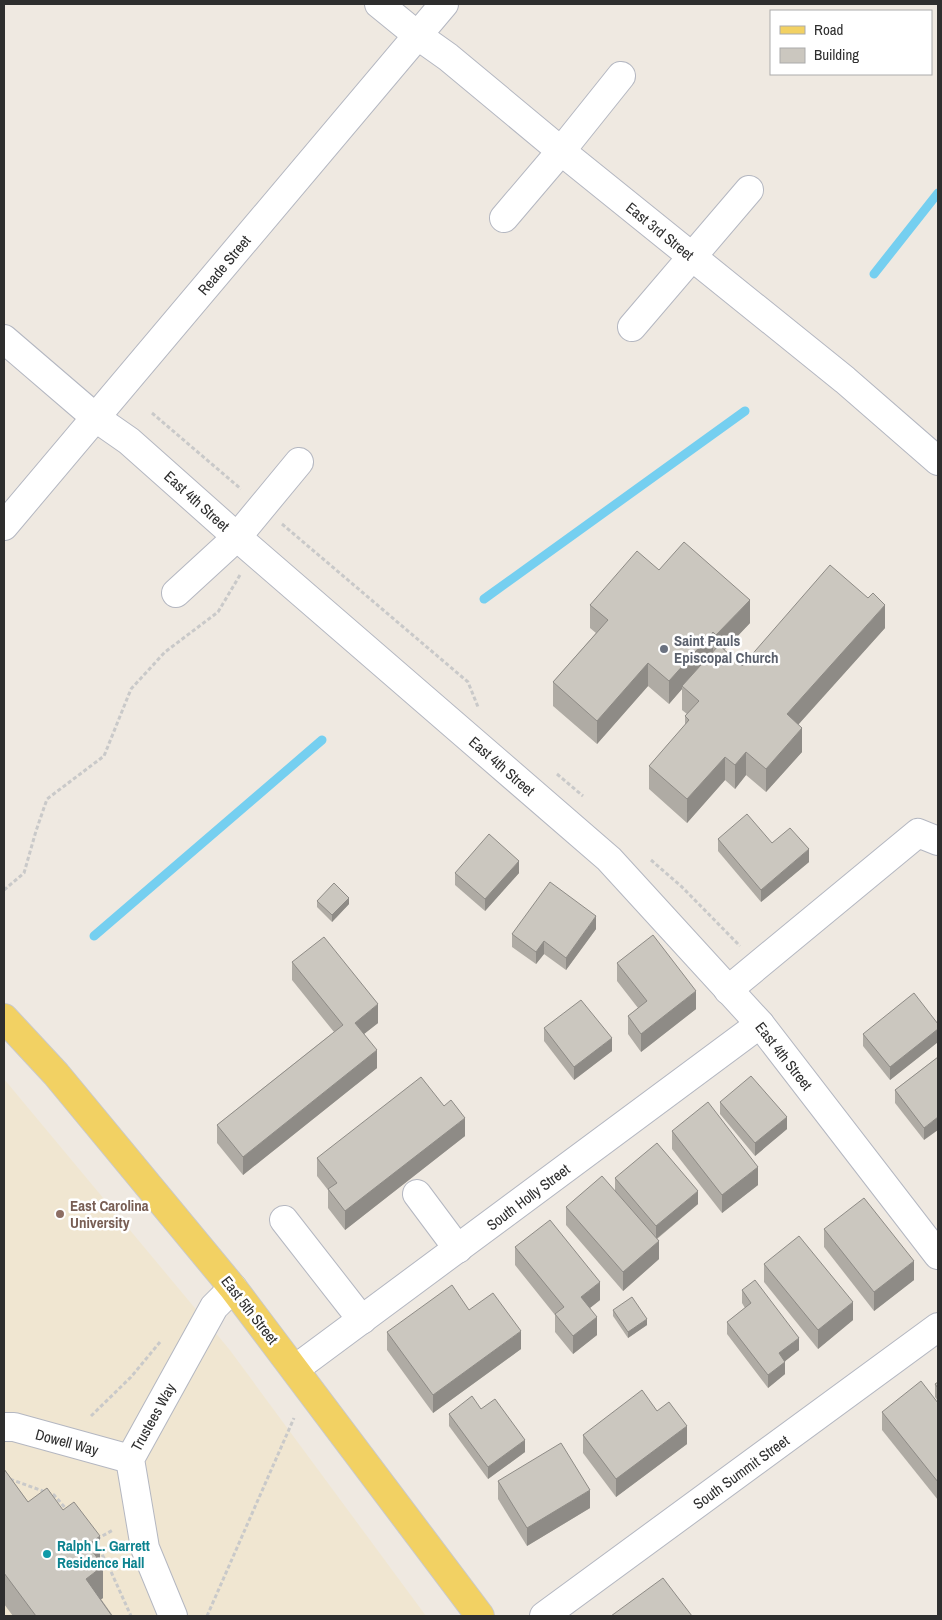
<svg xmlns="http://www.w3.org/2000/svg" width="942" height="1620" font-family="'Archivo Narrow',sans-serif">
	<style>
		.education { fill: #f0e6d1 }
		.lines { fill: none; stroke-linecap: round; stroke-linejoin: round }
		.stream { stroke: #75cff0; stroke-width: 9 }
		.minor-casing { stroke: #b4b7c1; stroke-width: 30 }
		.major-casing { stroke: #c9c9c9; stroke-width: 30 }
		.path { stroke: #c9c9c9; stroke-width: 3; stroke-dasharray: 4 2.5; stroke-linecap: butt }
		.minor { stroke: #fff; stroke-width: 28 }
		.major { stroke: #f2d163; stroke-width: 28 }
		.wall { fill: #afaba4 }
		.shaded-wall { fill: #8e8b86 }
		.building { fill: #cbc7bf; stroke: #8e8b86 }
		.worship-dot { fill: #6b7280; stroke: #fff; stroke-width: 2 }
		.education-dot { fill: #8d6e63; stroke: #fff; stroke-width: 2 }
		.culture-dot { fill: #0f9aa8; stroke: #fff; stroke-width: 2 }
		.labels { text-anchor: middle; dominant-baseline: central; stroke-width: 5; stroke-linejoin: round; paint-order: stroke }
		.street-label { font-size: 15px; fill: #2e2e2e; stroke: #fff }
		.worship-label { font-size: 15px; font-weight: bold; fill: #5b616d; stroke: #fff; text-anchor: start }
		.education-label { font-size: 15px; font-weight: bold; fill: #785e54; stroke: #fff; text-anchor: start }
		.culture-label { font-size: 15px; font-weight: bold; fill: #0d838f; stroke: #fff; text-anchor: start }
	</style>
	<rect width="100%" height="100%" fill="#efe9e1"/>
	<polygon class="education" points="4,1079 229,1349 426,1616 4,1616"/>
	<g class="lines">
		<g class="stream">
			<polyline points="874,274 938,193"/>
			<polyline points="484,599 745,411"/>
			<polyline points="94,936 322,740"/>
		</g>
		<defs>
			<g id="minor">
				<polyline points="379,4 417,35 448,57 561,151 845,380 938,461"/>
				<polyline points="504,218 561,151 621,76"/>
				<polyline points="632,327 749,190"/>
				<polyline points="4,339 96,418 129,441 237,537 609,859 760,1024 938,1255"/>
				<polyline points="4,526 444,4"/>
				<polyline points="176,593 237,537 299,462"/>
				<polyline points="728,990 918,833 938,841"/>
				<polyline points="417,1194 458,1249"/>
				<polyline points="284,1220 362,1320"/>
				<polyline points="295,1369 760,1024"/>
				<polyline points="4,1427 14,1427 130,1459"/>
				<polyline points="173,1616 145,1548 130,1459 214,1307 233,1288"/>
				<polyline points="544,1616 938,1327"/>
			</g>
			<polyline id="major" points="4,1018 56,1074 233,1288 480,1616"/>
		</defs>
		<use href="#minor" class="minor-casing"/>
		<use href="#major" class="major-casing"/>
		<g class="path">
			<polyline points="152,413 241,489"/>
			<polyline points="282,524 468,682 478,707"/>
			<polyline points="557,774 583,796"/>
			<polyline points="651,860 682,887 740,946"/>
			<polyline points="4,890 24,873 36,831 47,799 104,756 131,689 165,652 218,612 240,575"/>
			<polyline points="91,1416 131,1377 160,1342"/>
			<polyline points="4,1477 54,1495 67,1510"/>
			<polyline points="97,1539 113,1530"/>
			<polyline points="99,1549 108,1565 131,1616"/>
			<polyline points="207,1616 294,1418"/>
		</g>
		<use href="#minor" class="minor"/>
		<use href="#major" class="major"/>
	</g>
	<g class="wall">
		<polygon points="659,570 750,623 724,650 742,666 885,628 798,725 802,752 766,792 746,775 735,789 725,780 687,823 649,789 649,766 685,725 685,716 687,714 682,710 682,689 669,704 648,686 597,744 553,706 553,682 596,633 590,628 590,605"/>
		<polygon points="718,839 772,843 809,862 761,902 718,851"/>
		<polygon points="455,873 519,873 485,911 455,885"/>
		<polygon points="317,901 349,904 332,922 317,907"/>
		<polygon points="596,929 566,970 544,954 536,964 512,947 512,934"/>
		<polygon points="292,962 378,1023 364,1034 377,1068 243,1175 217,1143 217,1125 334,1032 292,980"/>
		<polygon points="617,963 696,1009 641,1052 628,1034 628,1016 638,1008 617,981"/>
		<polygon points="938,1024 938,1042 890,1080 863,1046 863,1034"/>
		<polygon points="544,1028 612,1051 574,1080 544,1041"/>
		<polygon points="938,1057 924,1140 895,1103 895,1090"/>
		<polygon points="720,1102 787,1129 755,1156 720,1114"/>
		<polygon points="444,1106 465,1136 345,1230 328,1208 328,1190 317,1176 317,1158"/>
		<polygon points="672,1131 758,1185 722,1213 672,1149"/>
		<polygon points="615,1178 698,1204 657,1239 659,1259 623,1291 566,1225 566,1207 633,1212 615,1191"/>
		<polygon points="824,1229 914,1280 874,1311 824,1247"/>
		<polygon points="515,1247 600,1300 590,1308 597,1335 573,1354 555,1332 555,1315 515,1265"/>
		<polygon points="764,1264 853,1320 818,1349 764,1282"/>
		<polygon points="742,1290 799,1350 785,1361 785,1374 768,1388 727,1334 727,1322 745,1308 742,1303"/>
		<polygon points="469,1310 521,1349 433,1413 387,1350 387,1332"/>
		<polygon points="613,1310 647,1325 628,1338 613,1316"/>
		<polygon points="938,1382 938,1401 935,1397 935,1384"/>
		<polygon points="938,1403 938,1500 882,1430 882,1412"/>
		<polygon points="481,1409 525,1452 488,1479 449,1426 449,1414"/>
		<polygon points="657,1411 687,1444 616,1497 583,1453 583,1435"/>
		<polygon points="4,1469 28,1502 100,1562 103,1598 101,1599 113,1616 13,1616 4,1604"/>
		<polygon points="498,1481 590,1508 527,1546 498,1499"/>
	</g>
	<g class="shaded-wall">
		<polygon points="750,600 750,623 716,659 716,635"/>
		<polygon points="885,605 885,628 787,737 787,714"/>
		<polygon points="713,632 713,655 682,686 682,689 669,704 669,681"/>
		<polygon points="648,663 648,686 597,744 597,721"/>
		<polygon points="802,728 802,752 766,792 766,769"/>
		<polygon points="746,752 746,775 735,789 735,765"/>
		<polygon points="725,757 725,780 687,823 687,799"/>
		<polygon points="809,849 809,862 761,902 761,890"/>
		<polygon points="519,861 519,873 485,911 485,899"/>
		<polygon points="349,898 349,904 332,922 332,915"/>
		<polygon points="596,916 596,929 566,970 566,958"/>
		<polygon points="544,941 544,954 536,964 536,952"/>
		<polygon points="696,991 696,1009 641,1052 641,1034"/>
		<polygon points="378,1004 378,1023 355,1041 355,1023"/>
		<polygon points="938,1029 938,1042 890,1080 890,1067"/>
		<polygon points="612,1038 612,1051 574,1080 574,1067"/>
		<polygon points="377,1050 377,1068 243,1175 243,1157"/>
		<polygon points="787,1117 787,1129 755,1156 755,1143"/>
		<polygon points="938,1117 938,1130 924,1140 924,1128"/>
		<polygon points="465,1118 465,1136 345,1230 345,1211"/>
		<polygon points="758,1167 758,1185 722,1213 722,1195"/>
		<polygon points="698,1191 698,1204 656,1239 656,1226"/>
		<polygon points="659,1241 659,1259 623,1291 623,1272"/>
		<polygon points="914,1261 914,1280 874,1311 874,1292"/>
		<polygon points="600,1282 600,1300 581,1315 581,1297"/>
		<polygon points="853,1302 853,1320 818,1349 818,1330"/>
		<polygon points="597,1317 597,1335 573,1354 573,1336"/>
		<polygon points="647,1319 647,1325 628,1338 628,1332"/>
		<polygon points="521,1331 521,1349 433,1413 433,1395"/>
		<polygon points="799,1338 799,1350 779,1366 779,1353"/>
		<polygon points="785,1362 785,1374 768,1388 768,1375"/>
		<polygon points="687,1426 687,1444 616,1497 616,1479"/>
		<polygon points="525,1440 525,1452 488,1479 488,1467"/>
		<polygon points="590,1490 590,1508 527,1546 527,1528"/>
		<polygon points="100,1536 100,1567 88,1545"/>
		<polygon points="103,1566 103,1598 86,1610 86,1579"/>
	</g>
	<g class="building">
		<polygon points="684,542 750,600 716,635 713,632 669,681 648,663 597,721 553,682 608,620 590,605 637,551 659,570"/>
		<polygon points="830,565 868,598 873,593 885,605 787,714 802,728 766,769 746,752 735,765 725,757 687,799 649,766 689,720 685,716 699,701 682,686 719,645 742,666"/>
		<polygon points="747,814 772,843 790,828 809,849 761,890 718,839"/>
		<polygon points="489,834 519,861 485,899 455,873"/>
		<polygon points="550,882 596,916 566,958 544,941 536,952 512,934"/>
		<polygon points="334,883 349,898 332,915 317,901"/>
		<polygon points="653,935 696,991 641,1034 628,1016 647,1001 617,963"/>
		<polygon points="324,937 378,1004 355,1023 377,1050 243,1157 217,1125 343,1025 292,962"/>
		<polygon points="914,993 938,1024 938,1029 890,1067 863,1034"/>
		<polygon points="581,1000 612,1038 574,1067 544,1028"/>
		<polygon points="938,1057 938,1117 924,1128 895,1090"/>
		<polygon points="751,1076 787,1117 755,1143 720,1102"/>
		<polygon points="421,1077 444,1106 451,1100 465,1118 345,1211 328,1189 337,1183 317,1158"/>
		<polygon points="708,1102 758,1167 722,1195 672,1131"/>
		<polygon points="657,1143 698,1191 656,1226 615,1178"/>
		<polygon points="602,1176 659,1241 623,1272 566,1207"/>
		<polygon points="864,1198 914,1261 874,1292 824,1229"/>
		<polygon points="550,1220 600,1282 581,1297 597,1317 573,1336 555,1314 564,1307 515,1247"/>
		<polygon points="799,1236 853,1302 818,1330 764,1264"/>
		<polygon points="755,1280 799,1338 779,1353 785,1362 768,1375 727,1322 751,1303 742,1290"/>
		<polygon points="452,1285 469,1310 493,1293 521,1331 433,1395 387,1332"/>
		<polygon points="632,1297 647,1319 628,1332 613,1310"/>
		<polygon points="921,1381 938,1403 938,1482 882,1412"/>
		<polygon points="938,1382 938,1388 935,1384"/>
		<polygon points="642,1390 657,1411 669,1402 687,1426 616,1479 583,1435"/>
		<polygon points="472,1396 481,1409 495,1399 525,1440 488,1467 449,1414"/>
		<polygon points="561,1443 590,1490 527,1528 498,1481"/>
		<polygon points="4,1469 28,1502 47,1488 63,1510 74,1502 100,1536 88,1545 103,1566 86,1579 112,1616 36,1616 4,1573"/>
		<polygon points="663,1578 692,1616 611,1616"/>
	</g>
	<circle class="worship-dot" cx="664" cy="649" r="5"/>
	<circle class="education-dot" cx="60" cy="1214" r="5"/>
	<circle class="culture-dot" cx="47" cy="1554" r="5"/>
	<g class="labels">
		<g class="street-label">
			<text transform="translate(660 231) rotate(39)">East 3rd Street</text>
			<text transform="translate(224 265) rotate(-50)">Reade Street</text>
			<text transform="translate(197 501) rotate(42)">East 4th Street</text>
			<text transform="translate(502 766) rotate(41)">East 4th Street</text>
			<text transform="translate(784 1056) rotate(52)">East 4th Street</text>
			<text transform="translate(528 1197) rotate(-37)">South Holly Street</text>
			<text transform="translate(250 1310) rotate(52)">East 5th Street</text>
			<text transform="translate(153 1417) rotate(-61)">Trustees Way</text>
			<text transform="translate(67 1442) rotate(15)">Dowell Way</text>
			<text transform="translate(741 1472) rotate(-36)">South Summit Street</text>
		</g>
		<g class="worship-label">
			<text x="674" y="640">Saint Pauls<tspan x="674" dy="17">Episcopal Church</tspan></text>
		</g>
		<g class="education-label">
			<text x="70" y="1205">East Carolina<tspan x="70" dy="17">University</tspan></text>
		</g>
		<g class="culture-label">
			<text x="57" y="1545">Ralph L. Garrett<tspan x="57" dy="17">Residence Hall</tspan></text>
		</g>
	</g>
	<rect width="942" height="1620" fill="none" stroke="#2e2e2e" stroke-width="10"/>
	<rect x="770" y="10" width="162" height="65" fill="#ffffff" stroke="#ababab"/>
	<rect x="780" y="26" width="25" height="8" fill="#f2d163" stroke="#ababab"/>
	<text x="814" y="35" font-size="15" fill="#2e2e2e">Road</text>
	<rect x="780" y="48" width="25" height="15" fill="#cbc7bf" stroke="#ababab"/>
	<text x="814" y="60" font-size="15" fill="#2e2e2e">Building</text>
</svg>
